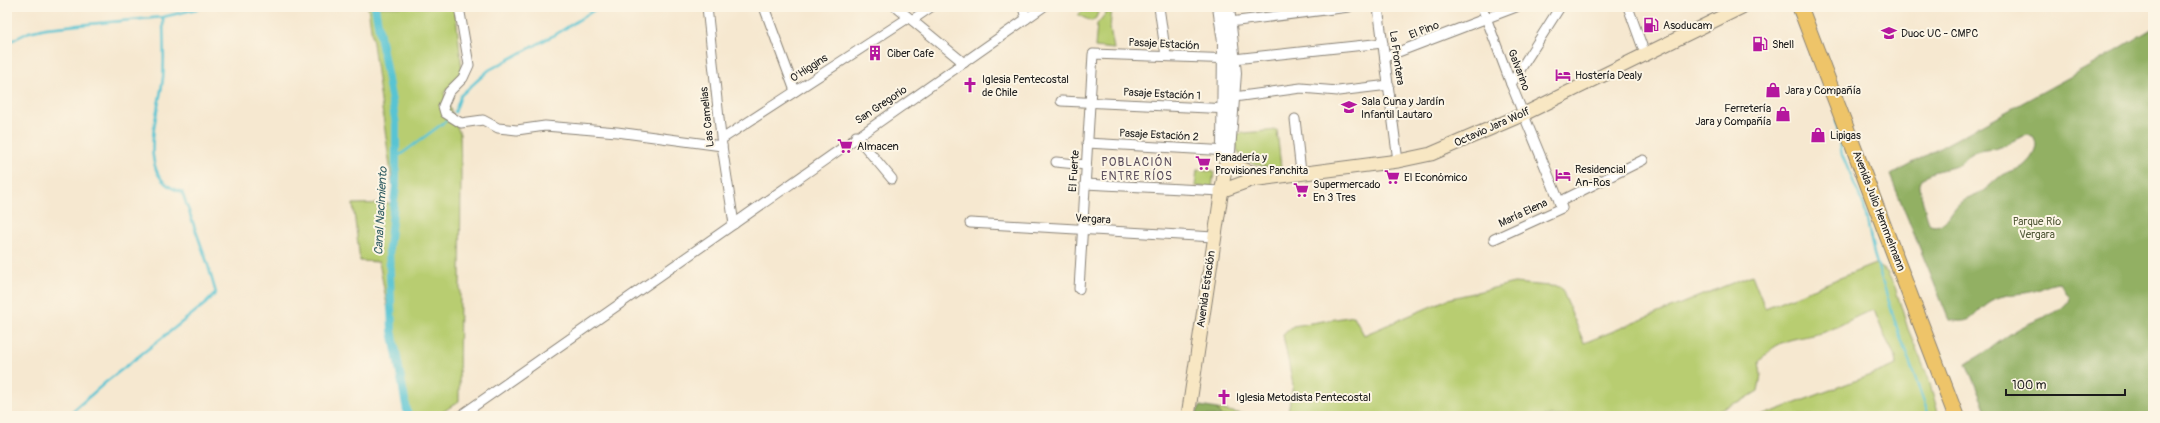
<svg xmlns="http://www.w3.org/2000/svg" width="2160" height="423" font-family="Pangolin,sans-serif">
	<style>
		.green { fill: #b8cd71; stroke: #6a7446 }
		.forest { fill: #92b063; stroke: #576640; fill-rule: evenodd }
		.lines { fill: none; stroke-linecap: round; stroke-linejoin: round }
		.stream { stroke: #59c4d3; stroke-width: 2.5 }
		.canal { stroke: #59c4d3; stroke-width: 8 }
		.minor-casing { stroke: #898276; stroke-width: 11 }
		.tertiary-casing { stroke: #898276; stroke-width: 14 }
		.secondary-casing { stroke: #898276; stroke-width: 15 }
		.trunk-casing { stroke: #898276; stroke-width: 17 }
		.minor { stroke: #fff; stroke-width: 9 }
		.tertiary { stroke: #fff; stroke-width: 12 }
		.secondary { stroke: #f8e7c3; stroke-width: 13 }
		.trunk { stroke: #eec469; stroke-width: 15 }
		.labels { text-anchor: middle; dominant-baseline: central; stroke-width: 4; stroke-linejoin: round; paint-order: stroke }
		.poi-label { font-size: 11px; fill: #1c1c1c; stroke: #fcf5e5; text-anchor: start }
		.street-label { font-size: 11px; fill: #1c1c1c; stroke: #fcf5e5 }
		.park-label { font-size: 11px; fill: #535a3a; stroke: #fcf5e5 }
		.neighbourhood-label { font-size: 12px; letter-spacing: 1px; fill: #5d505e; stroke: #fcf5e5 }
		.water-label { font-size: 12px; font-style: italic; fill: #345f65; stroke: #fcf5e5 }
	</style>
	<rect width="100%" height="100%" fill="#fcf5e5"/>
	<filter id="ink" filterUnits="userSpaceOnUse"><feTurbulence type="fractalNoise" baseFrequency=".025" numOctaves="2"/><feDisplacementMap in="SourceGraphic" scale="8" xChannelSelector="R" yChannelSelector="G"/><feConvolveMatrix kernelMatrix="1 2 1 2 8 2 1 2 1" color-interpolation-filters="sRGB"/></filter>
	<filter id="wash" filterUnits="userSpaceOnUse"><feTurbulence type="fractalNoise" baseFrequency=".012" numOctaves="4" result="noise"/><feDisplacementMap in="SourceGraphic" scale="16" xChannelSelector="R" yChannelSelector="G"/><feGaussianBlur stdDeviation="0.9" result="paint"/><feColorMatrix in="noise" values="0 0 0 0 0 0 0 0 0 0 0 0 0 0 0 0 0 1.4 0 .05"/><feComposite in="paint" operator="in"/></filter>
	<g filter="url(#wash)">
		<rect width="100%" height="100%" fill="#f6e8d0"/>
		<g class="green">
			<polygon points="368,7 455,7 462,69 459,76 444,93 460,134 461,173 459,401 437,416 408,416 379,262 360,261 353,204 395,203"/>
			<polygon points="1086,7 1100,7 1096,18 1091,21 1078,15"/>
			<polygon points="1106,7 1112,7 1110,28 1114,49 1095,47 1097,24 1107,12"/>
			<path d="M1277,130L1281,168C1254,166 1237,165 1233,134Z"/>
			<polygon points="1197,170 1214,172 1212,188 1195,186"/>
			<path d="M1875,264L1887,272L1895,287L1908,329L1928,377L1939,416H1761L1897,365L1896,358L1884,335L1874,310C1859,314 1846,323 1832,329C1802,342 1782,332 1759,362L1761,375L1758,391L1745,399L1703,416H1287L1293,385L1283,335L1293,326L1354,316L1364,335L1448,299L1514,283L1561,287L1584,343L1752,275L1765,308Z"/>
			<polygon points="1217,409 1254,416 1221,416"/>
		</g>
		<g class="forest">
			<path d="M2153,28V416H1988L1966,363C1989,353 2004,335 2026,325C2041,317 2062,314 2070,298L2060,283C2047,284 2045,288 2034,291C2019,295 2004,293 1991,301C1972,313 1976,325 1949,320L1890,175L2090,66ZM2028,135L2033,136C2041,147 2031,160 2022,167C2016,171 2008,171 2002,175C1995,180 1990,186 1983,191C1976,195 1967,197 1961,202C1950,210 1946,230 1930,225C1927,220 1919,189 1920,184C1925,169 1945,171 1956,166C1962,163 1966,158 1971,154C1979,149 1989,151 1997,148C2008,145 2017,137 2028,135Z"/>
			<polygon points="1200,406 1217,409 1221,416 1195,416"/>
		</g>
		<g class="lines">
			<g class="stream">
				<polyline points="1792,7 1796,16"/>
				<polyline points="7,43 29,32 46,28 163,17 205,7"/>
				<polyline points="455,112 461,95 489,70 558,33 599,7"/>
				<polyline points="1836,120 1842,155 1864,206 1874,254 1898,331 1929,416"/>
				<polyline points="396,158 446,121"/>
				<path d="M67,416L106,382L205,304L216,293L207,262L182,192C133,179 159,113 163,78C165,58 163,37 163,17"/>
			</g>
			<polyline class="canal" points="375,7 396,124 396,186 389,247 392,330 408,416"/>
		</g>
	</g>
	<g filter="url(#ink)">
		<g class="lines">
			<defs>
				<g id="minor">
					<polyline points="459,7 469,65 463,78 449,92 443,106 445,113 461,123 483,120 498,128 517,130 545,126 617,132 722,146"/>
					<polyline points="707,7 722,146 734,224"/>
					<polyline points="764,7 795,91"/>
					<polyline points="896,7 964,63"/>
					<polyline points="1023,7 1026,19"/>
					<polyline points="1159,7 1166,56"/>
					<polyline points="1378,7 1398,161"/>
					<polyline points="1482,7 1511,84 1562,208 1494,239"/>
					<polyline points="1628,7 1645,54"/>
					<polyline points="912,20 931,7"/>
					<polyline points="1230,22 1349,7"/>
					<polyline points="1385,57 1516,7"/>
					<polyline points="1511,84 1560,7"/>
					<polyline points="1234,97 1301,88 1338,91 1389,85"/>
					<polyline points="1061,101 1229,109"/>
					<polyline points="1295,119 1301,172"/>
					<polyline points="856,136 892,179"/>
					<polyline points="722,139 908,18"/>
					<polyline points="1087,143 1229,151"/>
					<polyline points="1056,162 1086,165"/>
					<polyline points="1085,184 1221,191"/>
					<polyline points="1559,202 1643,160"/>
					<polyline points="970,223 1214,237"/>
					<polyline points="1079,289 1093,54 1234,59 1383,43"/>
					<polyline points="460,416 1043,7"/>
				</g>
				<g id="tertiary">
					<polyline points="1219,7 1224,42 1223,149"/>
					<polyline points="1226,162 1229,151 1235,73 1228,7"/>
				</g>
				<g id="secondary">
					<polyline points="1221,191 1251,180 1398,161 1431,154 1524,114 1742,7"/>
					<polyline points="1188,416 1226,162 1265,178"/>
				</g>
				<polyline id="trunk" points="1800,7 1956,416"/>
			</defs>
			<use href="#minor" class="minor-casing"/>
			<use href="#tertiary" class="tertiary-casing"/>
			<use href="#secondary" class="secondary-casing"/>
			<use href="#trunk" class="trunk-casing"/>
			<use href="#minor" class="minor"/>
			<use href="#tertiary" class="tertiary"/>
			<use href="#secondary" class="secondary"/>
			<use href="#trunk" class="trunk"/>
		</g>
	</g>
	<defs>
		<symbol id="fuel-bare" viewBox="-9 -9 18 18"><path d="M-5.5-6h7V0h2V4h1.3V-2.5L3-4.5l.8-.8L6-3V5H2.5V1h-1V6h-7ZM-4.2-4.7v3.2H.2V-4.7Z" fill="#b5179e" stroke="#fcf5e5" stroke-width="2.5" paint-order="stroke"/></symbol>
		<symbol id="university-bare" viewBox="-9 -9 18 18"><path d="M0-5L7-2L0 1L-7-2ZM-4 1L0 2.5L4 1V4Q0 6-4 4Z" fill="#b5179e" stroke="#fcf5e5" stroke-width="2.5" paint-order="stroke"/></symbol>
		<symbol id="building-bare" viewBox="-9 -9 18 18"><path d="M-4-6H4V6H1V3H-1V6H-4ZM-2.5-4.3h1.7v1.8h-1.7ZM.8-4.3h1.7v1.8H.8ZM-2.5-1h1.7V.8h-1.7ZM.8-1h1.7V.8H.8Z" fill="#b5179e" stroke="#fcf5e5" stroke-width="2.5" paint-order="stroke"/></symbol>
		<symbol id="hotel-bare" viewBox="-9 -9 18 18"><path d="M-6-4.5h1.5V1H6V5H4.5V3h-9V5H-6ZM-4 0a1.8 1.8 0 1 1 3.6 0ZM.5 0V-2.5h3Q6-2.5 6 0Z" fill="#b5179e" stroke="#fcf5e5" stroke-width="2.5" paint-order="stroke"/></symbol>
		<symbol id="church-bare" viewBox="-9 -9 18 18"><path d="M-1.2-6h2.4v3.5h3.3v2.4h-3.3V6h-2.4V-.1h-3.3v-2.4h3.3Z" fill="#b5179e" stroke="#fcf5e5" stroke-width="2.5" paint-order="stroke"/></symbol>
		<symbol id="shop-bare" viewBox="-9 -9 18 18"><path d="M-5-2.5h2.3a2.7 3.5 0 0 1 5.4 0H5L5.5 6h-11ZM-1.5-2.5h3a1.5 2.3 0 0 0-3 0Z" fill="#b5179e" stroke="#fcf5e5" stroke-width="2.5" paint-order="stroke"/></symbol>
		<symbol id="school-bare" viewBox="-9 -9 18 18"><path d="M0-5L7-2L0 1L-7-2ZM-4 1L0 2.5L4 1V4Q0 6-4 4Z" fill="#b5179e" stroke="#fcf5e5" stroke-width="2.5" paint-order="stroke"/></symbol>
		<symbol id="supermarket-bare" viewBox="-9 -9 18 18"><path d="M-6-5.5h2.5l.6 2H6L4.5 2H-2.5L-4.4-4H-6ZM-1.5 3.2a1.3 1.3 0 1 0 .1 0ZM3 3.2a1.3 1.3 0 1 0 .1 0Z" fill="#b5179e" stroke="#fcf5e5" stroke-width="2.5" paint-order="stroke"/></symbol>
	</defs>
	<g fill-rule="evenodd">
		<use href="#fuel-bare" x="1640" y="14" width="22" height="22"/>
		<use href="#university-bare" x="1878" y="22" width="22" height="22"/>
		<use href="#fuel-bare" x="1749" y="33" width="22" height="22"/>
		<use href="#building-bare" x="864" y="42" width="22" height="22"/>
		<use href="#hotel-bare" x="1552" y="64" width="22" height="22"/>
		<use href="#church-bare" x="959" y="74" width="22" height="22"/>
		<use href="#shop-bare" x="1762" y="79" width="22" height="22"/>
		<use href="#school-bare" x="1338" y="96" width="22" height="22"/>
		<use href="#shop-bare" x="1772" y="103" width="22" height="22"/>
		<use href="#shop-bare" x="1807" y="124" width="22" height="22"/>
		<use href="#supermarket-bare" x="834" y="135" width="22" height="22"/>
		<use href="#supermarket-bare" x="1192" y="152" width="22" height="22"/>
		<use href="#hotel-bare" x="1552" y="164" width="22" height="22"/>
		<use href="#supermarket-bare" x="1381" y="166" width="22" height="22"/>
		<use href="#supermarket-bare" x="1290" y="179" width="22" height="22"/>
		<use href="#church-bare" x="1213" y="386" width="22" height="22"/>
	</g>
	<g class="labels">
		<g class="poi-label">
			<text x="1663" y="25">Asoducam</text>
			<text x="1901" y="33">Duoc UC - CMPC</text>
			<text x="1772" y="44">Shell</text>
			<text x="887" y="53">Ciber Cafe</text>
			<text x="1575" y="75">Hostería Dealy</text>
			<text x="982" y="79">Iglesia Pentecostal<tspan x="982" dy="13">de Chile</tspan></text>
			<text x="1785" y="90">Jara y Compañía</text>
			<text x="1361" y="101">Sala Cuna y Jardín<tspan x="1361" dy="13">Infantil Lautaro</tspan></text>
			<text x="1771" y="108" text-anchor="end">Ferretería<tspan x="1771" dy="13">Jara y Compañía</tspan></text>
			<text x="1830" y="135">Lipigas</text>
			<text x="857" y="146">Almacen</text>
			<text x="1215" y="157">Panadería y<tspan x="1215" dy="13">Provisiones Panchita</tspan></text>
			<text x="1575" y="169">Residencial<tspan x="1575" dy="13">An-Ros</tspan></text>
			<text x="1404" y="177">El Económico</text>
			<text x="1313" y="184">Supermercado<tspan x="1313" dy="13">En 3 Tres</tspan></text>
			<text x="1236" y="397">Iglesia Metodista Pentecostal</text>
		</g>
		<g class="street-label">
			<text transform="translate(1424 30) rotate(-21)">El Pino</text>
			<text transform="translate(1164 44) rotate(3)">Pasaje Estación</text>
			<text transform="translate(1397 58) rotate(82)">La Frontera</text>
			<text transform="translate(809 68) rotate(-33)">O'Higgins</text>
			<text transform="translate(1519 70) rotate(69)">Galvarino</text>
			<text transform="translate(1162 94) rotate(3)">Pasaje Estación 1</text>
			<text transform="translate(881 105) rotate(-34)">San Gregorio</text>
			<text transform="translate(707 117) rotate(-96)">Las Camelias</text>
			<text transform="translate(1492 127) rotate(-24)">Octavio Jara Wolf</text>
			<text transform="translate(1159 135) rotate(3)">Pasaje Estación 2</text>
			<text transform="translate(1074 171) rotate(-86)">El Fuerte</text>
			<text transform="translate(1879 211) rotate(69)">Avenida Julio Hemmelmann</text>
			<text transform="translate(1523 213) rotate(-25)">María Elena</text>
			<text transform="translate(1093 219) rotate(3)">Vergara</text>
			<text transform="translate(1206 289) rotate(-82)">Avenida Estación</text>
		</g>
		<g class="park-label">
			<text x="2037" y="221">Parque Río<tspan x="2037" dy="13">Vergara</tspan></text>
		</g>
		<g class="neighbourhood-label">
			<text x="1137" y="162">POBLACIÓN<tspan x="1137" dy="14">ENTRE RÍOS</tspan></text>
		</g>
		<g class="water-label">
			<text transform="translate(381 211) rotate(-87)">Canal Nacimiento</text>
		</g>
	</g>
	<rect width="2160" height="423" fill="none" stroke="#fcf5e5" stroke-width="24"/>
	<path d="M2006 389v6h119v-6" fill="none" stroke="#1c1c1c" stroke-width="2"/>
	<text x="2012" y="389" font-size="12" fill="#1c1c1c" stroke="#fcf5e5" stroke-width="3" paint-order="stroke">100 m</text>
</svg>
